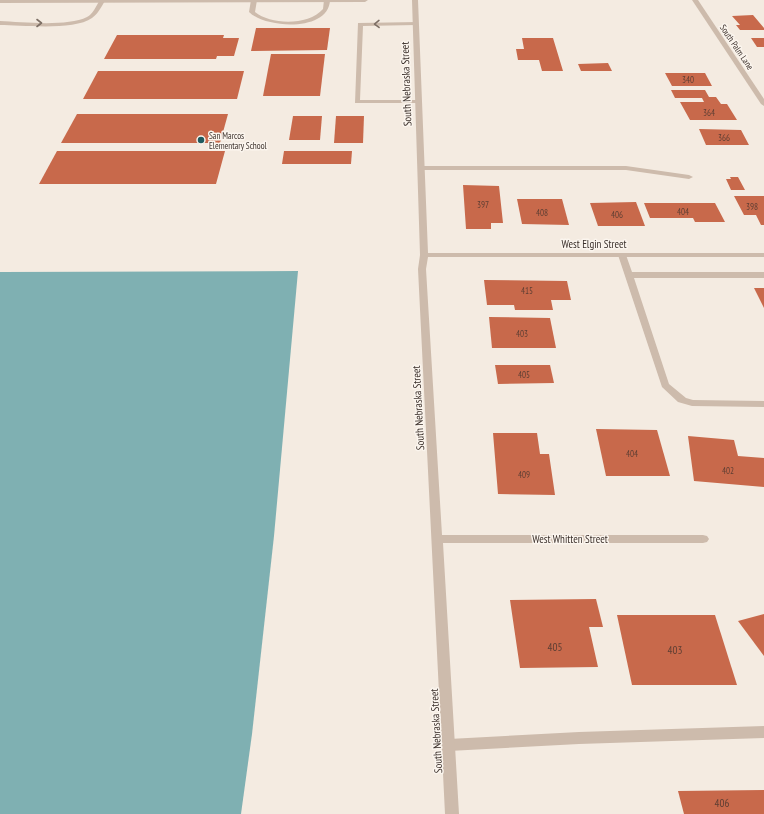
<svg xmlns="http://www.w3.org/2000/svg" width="764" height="814" font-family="'PT Sans Narrow',sans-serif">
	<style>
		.water { fill: #7fb0b2 }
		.building { fill: #c8694b }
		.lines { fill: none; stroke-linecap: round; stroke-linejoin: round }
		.service { fill: #cdbbac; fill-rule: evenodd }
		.minor { fill: #cdbbac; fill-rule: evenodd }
		.tertiary { fill: #cdbbac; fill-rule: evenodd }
		.oneway { stroke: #7d6f65 }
		.poi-dot { fill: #1f5a5e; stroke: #fbf5ee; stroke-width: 1.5 }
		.labels { text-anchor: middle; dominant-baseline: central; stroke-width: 3; stroke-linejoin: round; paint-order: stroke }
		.far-street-label { font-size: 9px; fill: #3b302b; stroke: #fbf5ee }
		.number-label { font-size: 9px; fill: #5e3e33 }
		.far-poi-label { font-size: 9px; fill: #3b302b; stroke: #fbf5ee; text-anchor: start }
		.street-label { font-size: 11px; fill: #3b302b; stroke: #fbf5ee }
		.near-number-label { font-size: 11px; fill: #5e3e33 }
	</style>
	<rect width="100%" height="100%" fill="#f4ebe1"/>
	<polygon class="water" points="298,271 274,536 252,734 241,814 0,814 0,272"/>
	<g class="building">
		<polygon points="753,15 764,28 764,30 740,30 736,25 740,25 732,16"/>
		<polygon points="256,28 330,28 327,50 251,51"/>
		<polygon points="117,35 224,35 223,38 239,38 234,56 217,56 216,59 104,59"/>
		<polygon points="522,38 553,38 563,71 542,71 539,60 518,60 516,49 524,49"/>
		<polygon points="751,38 764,38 764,47 757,47"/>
		<polygon points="271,54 325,54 320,96 263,96"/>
		<polygon points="608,63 612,71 581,71 578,64"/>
		<polygon points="98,71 244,71 237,99 83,99"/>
		<polygon points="665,73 705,73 712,86 672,86"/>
		<polygon points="671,90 705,90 709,97 716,97 721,104 727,104 737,120 690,120 680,102 704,102 702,98 675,98"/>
		<polygon points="77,114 228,114 220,143 61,143"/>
		<polygon points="293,116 322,116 320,140 289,140"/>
		<polygon points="336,116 364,116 363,143 334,143"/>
		<polygon points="699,129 741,130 749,145 706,145"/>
		<polygon points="57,151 225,151 216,184 39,184"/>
		<polygon points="284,151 352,151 351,164 282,164"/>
		<polygon points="730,177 738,177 745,190 731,190 726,179 731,179"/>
		<polygon points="463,185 499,186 503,223 491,223 491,229 466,229"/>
		<polygon points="734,196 764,196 764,225 761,225 756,215 744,215"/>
		<polygon points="517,199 562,199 569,225 522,224"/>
		<polygon points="636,202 645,226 598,226 590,203"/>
		<polygon points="644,203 715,203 725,222 695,222 693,218 650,218"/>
		<polygon points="484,280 567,281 571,300 551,300 553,310 515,310 514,305 487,305"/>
		<polygon points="754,288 764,288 764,308"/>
		<polygon points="489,317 550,318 556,348 492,348"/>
		<polygon points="495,365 550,365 554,383 498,384"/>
		<polygon points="596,429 657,430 670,476 606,476"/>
		<polygon points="493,433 537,433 540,454 549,454 555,495 498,494"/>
		<polygon points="688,436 734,440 738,456 764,458 764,487 694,481"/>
		<polygon points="596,599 603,627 589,627 598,667 520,668 510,600"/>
		<polygon points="764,614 764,656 738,621"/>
		<polygon points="617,615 715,615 737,685 632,685"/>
		<polygon points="764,790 764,814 684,814 678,791"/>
	</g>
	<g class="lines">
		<g class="service">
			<path d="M100,0L105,1C101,7 98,14 92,18C74,31 22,25 0,25V21C22,22 67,27 87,17C93,14 96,6 100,0Z"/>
			<path d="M251,0H257L255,12C271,25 308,26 323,9L324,0H330C329,32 266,29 249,12Z"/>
			<polygon points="418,22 418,24 416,25 363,26 360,100 419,100 422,102 421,103 355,103 358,23"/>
			<polygon points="418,166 626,166 689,175 693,177 689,179 626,170 418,170"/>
			<polygon points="619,253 625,253 626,255 632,272 764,272 764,278 634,278 669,384 686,398 693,400 764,401 764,407 692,406 678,402 662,387 618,255"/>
			<polygon points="764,726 764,738 579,744 449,751 444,749 442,745 444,741 449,739 579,732"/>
		</g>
		<g class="minor">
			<polygon points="412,0 418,0 428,253 764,253 764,257 428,257 426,269 442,535 703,535 707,536 709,539 707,542 703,543 443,543 459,814 445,814 418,269 420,255"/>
			<polygon points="692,0 698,0 764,99 764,106 761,104"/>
		</g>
		<polygon class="tertiary" points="0,0 368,0 365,2 0,3"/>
	</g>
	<defs><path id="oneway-chevron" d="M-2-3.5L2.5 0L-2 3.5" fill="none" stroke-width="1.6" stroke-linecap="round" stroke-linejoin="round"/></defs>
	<g class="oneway">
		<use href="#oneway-chevron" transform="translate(39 23)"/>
		<use href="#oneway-chevron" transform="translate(377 24) rotate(179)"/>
	</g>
	<circle class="poi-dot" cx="201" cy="140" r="4"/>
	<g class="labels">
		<g class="far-street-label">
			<text transform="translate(737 47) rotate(56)">South Palm Lane</text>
		</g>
		<g class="number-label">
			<text x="688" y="79">340</text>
			<text x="709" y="112">364</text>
			<text x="724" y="137">366</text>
			<text x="483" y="204">397</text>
			<text x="752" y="206">398</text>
			<text x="683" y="211">404</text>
			<text x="542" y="212">408</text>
			<text x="617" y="214">406</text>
			<text x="527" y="290">415</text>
			<text x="522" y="333">403</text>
			<text x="524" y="374">405</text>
			<text x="632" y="453">404</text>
			<text x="728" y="470">402</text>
			<text x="524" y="474">409</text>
		</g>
		<g class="far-poi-label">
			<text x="209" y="135">San Marcos<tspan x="209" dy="10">Elementary School</tspan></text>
		</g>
		<g class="street-label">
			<text transform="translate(406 84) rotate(-92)">South Nebraska Street</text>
			<text x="594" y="244">West Elgin Street</text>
			<text transform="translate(418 408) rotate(-93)">South Nebraska Street</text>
			<text x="570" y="539">West Whitten Street</text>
			<text transform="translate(436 731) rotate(-93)">South Nebraska Street</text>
		</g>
		<g class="near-number-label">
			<text x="555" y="647">405</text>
			<text x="675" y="650">403</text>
			<text x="722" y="803">406</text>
		</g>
	</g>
</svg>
